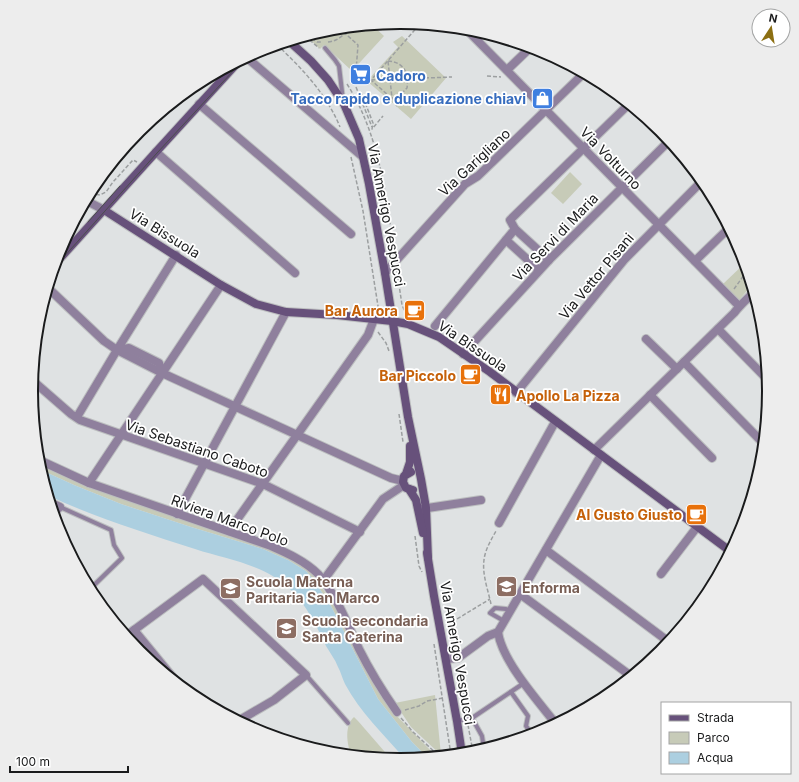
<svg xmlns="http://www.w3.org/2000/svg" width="799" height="782" font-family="Inter,sans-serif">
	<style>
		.green { fill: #c7cbb8 }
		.water { fill: #accfe0 }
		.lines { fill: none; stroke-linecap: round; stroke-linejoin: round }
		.lane-casing { stroke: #bcbebf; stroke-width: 6 }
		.street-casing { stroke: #bcbebf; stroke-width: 10 }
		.secondary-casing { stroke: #bcbebf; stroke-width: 10 }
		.path { stroke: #9c9fa0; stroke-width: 1.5; stroke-dasharray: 4 2; stroke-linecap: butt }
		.lane { stroke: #8f809d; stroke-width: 4 }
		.street { stroke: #8f809d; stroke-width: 8 }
		.secondary { stroke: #67517b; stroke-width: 8 }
		.tram { stroke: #4c4d4e; stroke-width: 1 }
		.labels { text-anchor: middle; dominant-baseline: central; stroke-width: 3.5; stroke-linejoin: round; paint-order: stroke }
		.shop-label { font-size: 14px; font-weight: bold; fill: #366cbe; stroke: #fff; text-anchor: start }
		.street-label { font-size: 14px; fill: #1a1b1c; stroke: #fff }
		.food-label { font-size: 14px; font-weight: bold; fill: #c56008; stroke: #fff; text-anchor: end }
		.education-label { font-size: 14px; font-weight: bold; fill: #785e54; stroke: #fff; text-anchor: start }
		.rim { fill: none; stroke: #1a1b1c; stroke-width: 2 }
	</style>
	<rect width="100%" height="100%" fill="#dfe2e3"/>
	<g class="green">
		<polygon points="372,25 384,36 352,71 324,45 320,49 306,36 328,29"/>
		<polygon points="402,36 446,78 411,119 367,81 398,47 393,42"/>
		<polygon points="570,172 582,184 563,204 551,193"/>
		<polygon points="745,263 751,286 739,300 723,284"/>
		<polygon points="37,462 271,549 294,559 314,575 337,611 392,711 436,756 427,757 412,742 378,699 331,606 313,579 306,571 288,560 263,549 191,527 121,504 74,485 39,469"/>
		<polygon points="435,695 441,755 411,727 395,703"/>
		<path d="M354,717L358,721L391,759L351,755C347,744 344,726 354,717Z"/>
	</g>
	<path class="water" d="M39,469L74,485L121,504L191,527L263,549L288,560L306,571L313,579L331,606L378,699L412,742L427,757L405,759C384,735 360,712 345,684C342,678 341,672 338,667C335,659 330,653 326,646C316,625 307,606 291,590C265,564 228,560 195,549C145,533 94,517 47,495Z"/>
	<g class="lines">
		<defs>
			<g id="lane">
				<polyline points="325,48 335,60 339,66 343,100"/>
				<polyline points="60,507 111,530 114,545 122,558 89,590"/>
				<polyline points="504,621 490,613 495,608 506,609 510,611"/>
				<polyline points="306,675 348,723"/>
				<polyline points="511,692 528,716 526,726 532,734"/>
				<polyline points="472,718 482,736 484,749"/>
				<polyline points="457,721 472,718 524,683"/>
			</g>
			<g id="street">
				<polyline points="466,29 738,305"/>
				<polyline points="246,57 363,157"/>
				<polyline points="507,70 531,47"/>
				<polyline points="199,104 351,234"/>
				<polyline points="156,152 295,273"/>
				<polyline points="85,200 104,210"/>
				<polyline points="506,240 539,270"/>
				<polyline points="549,260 515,229 510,220 629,104"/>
				<polyline points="695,261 729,228"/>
				<polyline points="385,273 465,184 478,176 584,73"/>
				<polyline points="47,287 104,341 117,350 162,373 391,478 399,480 403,479"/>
				<polyline points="750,297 757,304"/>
				<polyline points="435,326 515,229"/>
				<polyline points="718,329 767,379"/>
				<polyline points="646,339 677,369"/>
				<polyline points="117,350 129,348 159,363 162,373"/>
				<polyline points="463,354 549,260 669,141"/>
				<polyline points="684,362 763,443"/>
				<polyline points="32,380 71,414 80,420 263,484 360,532"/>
				<polyline points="516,393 624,260 702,181"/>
				<polyline points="650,395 712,458"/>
				<polyline points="77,417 117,350 176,255"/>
				<path d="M594,450L734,313C740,305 746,300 753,293"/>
				<path d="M37,459L89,483L271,546C287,553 305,561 318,574C336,594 348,625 359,649C370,671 383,692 397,712"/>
				<polyline points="89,483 221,285"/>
				<polyline points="49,502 60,507 53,513"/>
				<polyline points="421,509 481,500"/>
				<polyline points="177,514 286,312"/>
				<polyline points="499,523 555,422"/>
				<polyline points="229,531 368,335 374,319"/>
				<polyline points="546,550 669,642"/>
				<polyline points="661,574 697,527"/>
				<polyline points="323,581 383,499 404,485"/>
				<polyline points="520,594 631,676"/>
				<polyline points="134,630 179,685"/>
				<path d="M498,632C502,661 538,701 556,724"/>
				<polyline points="126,636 203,579 306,675 274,700 238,721"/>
				<polyline points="446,659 458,658 488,636 498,632 601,455"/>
			</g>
			<g id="secondary">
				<polyline points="289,41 311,61 328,80 344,104 359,139 369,184 385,273 408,417 421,479 426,508 428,558"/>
				<polyline points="104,210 221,285 256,304 286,312 337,315 392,321 408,324 439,337 490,372 730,551"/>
				<polyline points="54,265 156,152 240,60"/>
				<polyline points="411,472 404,476 403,482 406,488 413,490"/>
				<polyline points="406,474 410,462 410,446"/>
				<polyline points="409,489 416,500 423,533"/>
				<polyline points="427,553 434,596 457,721 462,754"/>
			</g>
		</defs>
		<use href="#lane" class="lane-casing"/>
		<use href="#street" class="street-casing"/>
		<use href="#secondary" class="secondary-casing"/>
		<g class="path">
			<polyline points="339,28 358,45 356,71"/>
			<polyline points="307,35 317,42 322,42"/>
			<polyline points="305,36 319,48"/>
			<path d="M328,42C338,41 344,35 350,27"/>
			<path d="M277,45C302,68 327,95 340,127"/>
			<polyline points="254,55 257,51"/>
			<path d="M388,61C404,62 409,73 407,88L397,98H392Z"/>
			<polyline points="487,76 501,77"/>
			<polyline points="371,80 452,77"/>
			<path d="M347,84C379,134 386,194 394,252"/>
			<polyline points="356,87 372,127"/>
			<polyline points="361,92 373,123 372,129 383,116"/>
			<polyline points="396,106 398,104 371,80 420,24"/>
			<polyline points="351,157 363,211 378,306 377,312"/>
			<polyline points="90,193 100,195 106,192 113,182 133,160 137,162"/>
			<polyline points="397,271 402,305 406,314"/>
			<polyline points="734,289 747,271"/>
			<polyline points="378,332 386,343 389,351"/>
			<polyline points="399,414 403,442"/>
			<polyline points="415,536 419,566 422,572"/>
			<path d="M491,604C488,590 482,574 484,560C485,550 491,540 496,531"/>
			<polyline points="452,622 490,599"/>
			<polyline points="454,634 458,633"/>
			<polyline points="434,644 451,755"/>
			<polyline points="459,666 467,713"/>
			<polyline points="405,710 419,706 427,701 443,698"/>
			<polyline points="401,718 413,732 439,756"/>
			<polyline points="468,725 473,752"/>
		</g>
		<use href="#lane" class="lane"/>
		<use href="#street" class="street"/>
		<use href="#secondary" class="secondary"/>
		<g class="tram">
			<polyline points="88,222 120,186"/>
			<polyline points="53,269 157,153 247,56"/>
		</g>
	</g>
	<defs>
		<symbol id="supermarket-square" viewBox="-11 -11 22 22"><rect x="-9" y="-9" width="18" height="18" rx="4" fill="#3f7fe0" stroke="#fff"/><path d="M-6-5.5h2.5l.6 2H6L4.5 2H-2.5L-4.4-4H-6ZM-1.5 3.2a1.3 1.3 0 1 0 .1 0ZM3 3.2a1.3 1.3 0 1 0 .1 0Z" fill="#fff"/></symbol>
		<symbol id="shop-square" viewBox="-11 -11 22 22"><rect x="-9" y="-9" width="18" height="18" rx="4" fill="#3f7fe0" stroke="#fff"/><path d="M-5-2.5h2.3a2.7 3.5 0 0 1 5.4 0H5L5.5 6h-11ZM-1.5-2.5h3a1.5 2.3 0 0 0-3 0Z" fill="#fff"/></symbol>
		<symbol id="cafe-square" viewBox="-11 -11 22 22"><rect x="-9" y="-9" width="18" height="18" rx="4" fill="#e8710a" stroke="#fff"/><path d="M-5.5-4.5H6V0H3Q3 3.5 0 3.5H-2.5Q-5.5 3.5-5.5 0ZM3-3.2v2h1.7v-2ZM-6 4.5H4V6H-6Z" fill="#fff"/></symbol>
		<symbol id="restaurant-square" viewBox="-11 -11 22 22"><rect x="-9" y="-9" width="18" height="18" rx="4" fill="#e8710a" stroke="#fff"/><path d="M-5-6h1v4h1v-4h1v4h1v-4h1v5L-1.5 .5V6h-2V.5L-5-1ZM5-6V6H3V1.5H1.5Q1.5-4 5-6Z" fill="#fff"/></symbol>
		<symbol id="university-square" viewBox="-11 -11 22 22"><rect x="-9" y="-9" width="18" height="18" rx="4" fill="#8d6e63" stroke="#fff"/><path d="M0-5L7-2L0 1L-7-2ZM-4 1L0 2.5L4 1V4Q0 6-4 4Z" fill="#fff"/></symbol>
		<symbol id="school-square" viewBox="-11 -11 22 22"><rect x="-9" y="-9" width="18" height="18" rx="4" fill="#8d6e63" stroke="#fff"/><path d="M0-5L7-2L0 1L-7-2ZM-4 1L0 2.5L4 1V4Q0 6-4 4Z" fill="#fff"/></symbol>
	</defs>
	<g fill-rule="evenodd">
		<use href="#supermarket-square" x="348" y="62" width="25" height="25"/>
		<use href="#shop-square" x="530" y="86" width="25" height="25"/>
		<use href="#cafe-square" x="402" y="298" width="25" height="25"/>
		<use href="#cafe-square" x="458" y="362" width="25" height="25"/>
		<use href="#restaurant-square" x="488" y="382" width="25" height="25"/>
		<use href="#cafe-square" x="684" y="502" width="25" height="25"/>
		<use href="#university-square" x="494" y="574" width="25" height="25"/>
		<use href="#school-square" x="218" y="576" width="25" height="25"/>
		<use href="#school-square" x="274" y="616" width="25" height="25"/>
	</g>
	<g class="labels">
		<g class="shop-label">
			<text x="376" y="75">Cadoro</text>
			<text x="526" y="98" text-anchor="end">Tacco rapido e duplicazione chiavi</text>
		</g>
		<g class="street-label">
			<text transform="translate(611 158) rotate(46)">Via Volturno</text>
			<text transform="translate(474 162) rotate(-43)">Via Garigliano</text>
			<text transform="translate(387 215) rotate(79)">Via Amerigo Vespucci</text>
			<text transform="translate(165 233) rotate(32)">Via Bissuola</text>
			<text transform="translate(555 237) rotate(-46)">Via Servi di Maria</text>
			<text transform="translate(596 276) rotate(-50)">Via Vettor Pisani</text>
			<text transform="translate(473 346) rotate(34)">Via Bissuola</text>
			<text transform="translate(197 448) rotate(19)">Via Sebastiano Caboto</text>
			<text transform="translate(230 520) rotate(20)">Riviera Marco Polo</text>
			<text transform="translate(458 653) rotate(80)">Via Amerigo Vespucci</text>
		</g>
		<g class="food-label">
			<text x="398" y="310">Bar Aurora</text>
			<text x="456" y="375">Bar Piccolo</text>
			<text x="516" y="395" text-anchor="start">Apollo La Pizza</text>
			<text x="682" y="514">Al Gusto Giusto</text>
		</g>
		<g class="education-label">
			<text x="246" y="581">Scuola Materna<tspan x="246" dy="16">Paritaria San Marco</tspan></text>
			<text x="522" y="587">Enforma</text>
			<text x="302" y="620">Scuola secondaria<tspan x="302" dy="16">Santa Caterina</tspan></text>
		</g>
	</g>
	<path d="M0 0H799V782H0ZM38 391a362 362 0 1 1 724 0a362 362 0 1 1-724 0Z" fill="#ededed" fill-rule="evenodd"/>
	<path class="rim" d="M38 391a362 362 0 1 1 724 0a362 362 0 1 1-724 0Z"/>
	<rect x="661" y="702" width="130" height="72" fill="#ffffff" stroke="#a3a4a4"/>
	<rect x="669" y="715" width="20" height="6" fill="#67517b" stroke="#a3a4a4"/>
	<text x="697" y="722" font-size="12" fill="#1a1b1c">Strada</text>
	<rect x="669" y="732" width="20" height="12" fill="#c7cbb8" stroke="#a3a4a4"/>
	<text x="697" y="742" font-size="12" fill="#1a1b1c">Parco</text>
	<rect x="669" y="752" width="20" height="12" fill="#accfe0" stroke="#a3a4a4"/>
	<text x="697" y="762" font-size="12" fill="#1a1b1c">Acqua</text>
	<g transform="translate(771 28) rotate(12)"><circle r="19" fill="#ffffff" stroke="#a3a4a4"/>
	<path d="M0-3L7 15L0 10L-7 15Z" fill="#8c6f12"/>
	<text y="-6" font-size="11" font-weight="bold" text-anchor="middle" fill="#1a1b1c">N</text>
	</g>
	<path d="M10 766v6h118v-6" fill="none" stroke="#1a1b1c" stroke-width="2"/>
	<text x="16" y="766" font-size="12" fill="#1a1b1c" stroke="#ffffff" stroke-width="3" paint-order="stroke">100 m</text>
</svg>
